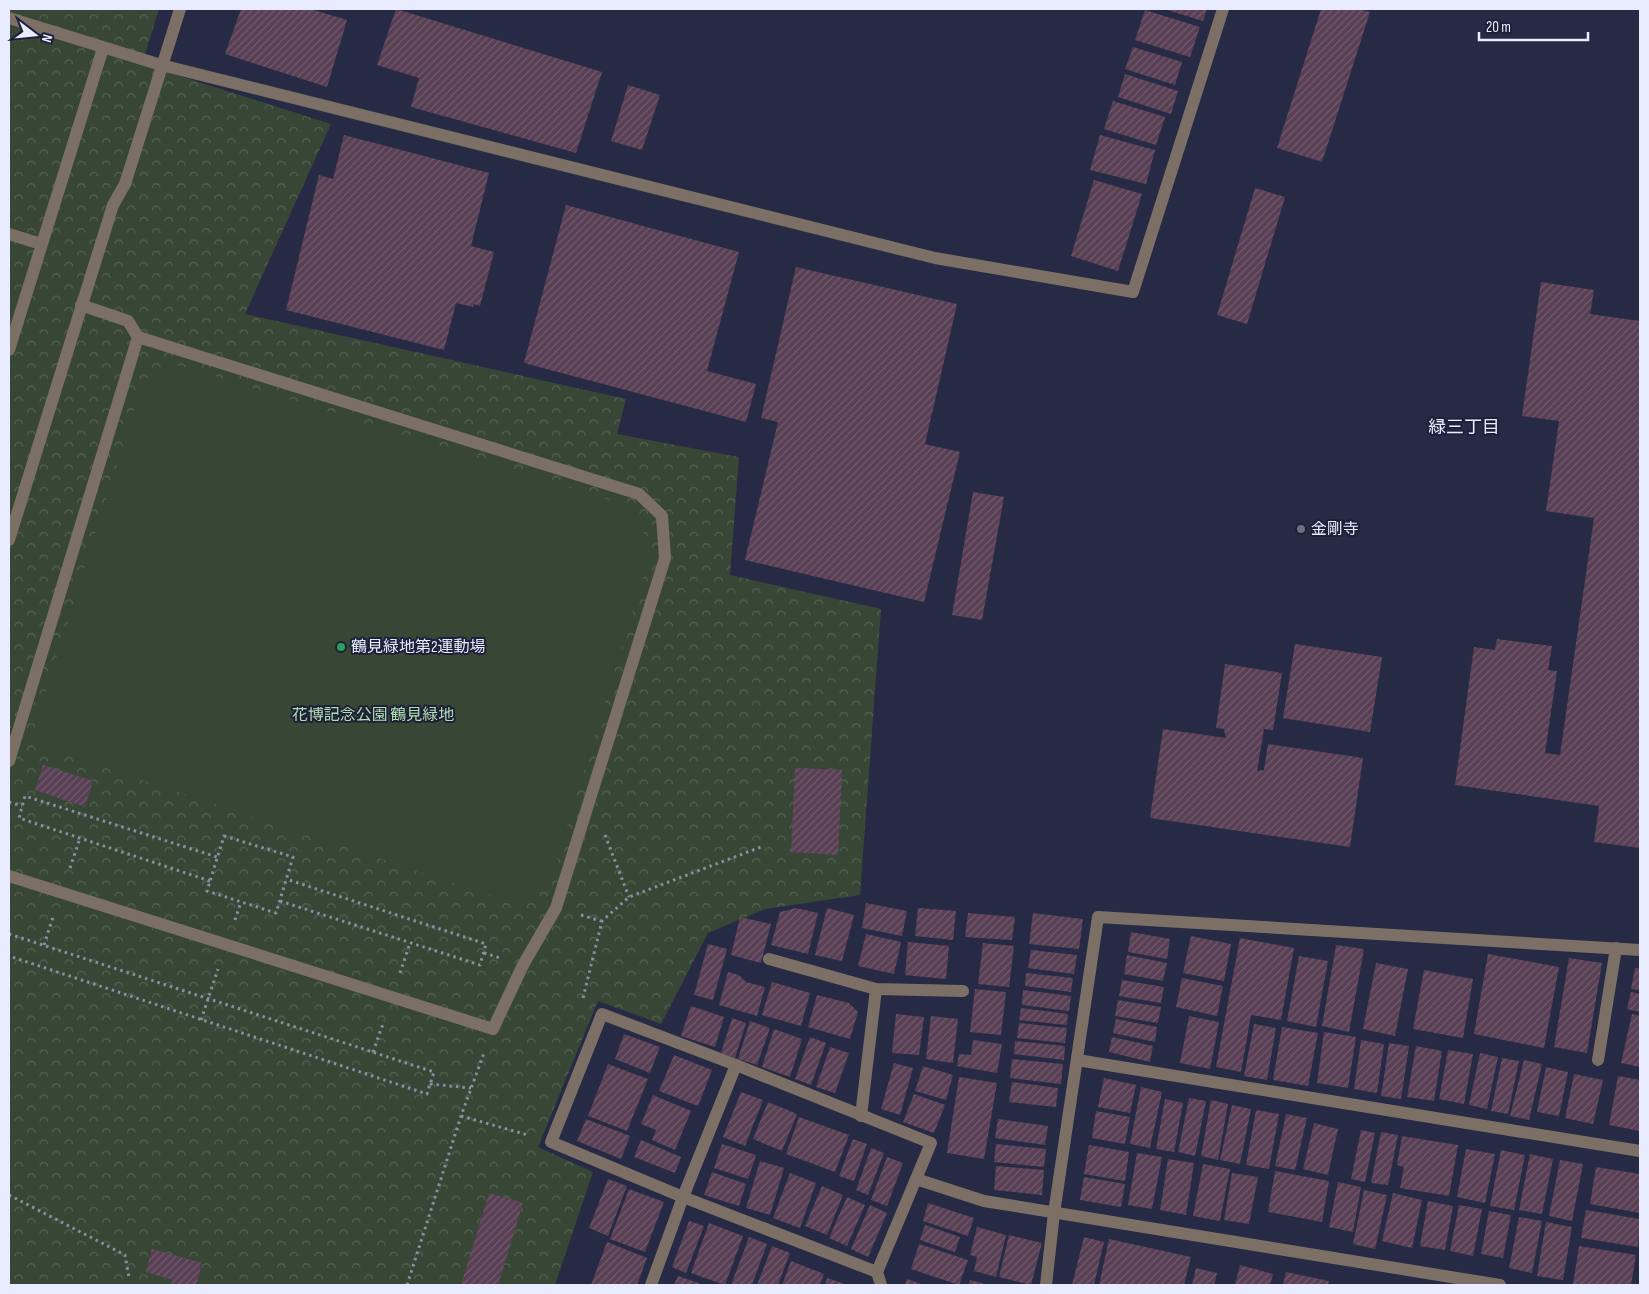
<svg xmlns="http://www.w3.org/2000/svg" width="1649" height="1294" font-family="'Sofia Sans Condensed','Noto Sans JP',sans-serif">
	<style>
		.park { fill: url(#park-crowns) }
		.garden { fill: #384735 }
		.building { fill: url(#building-hatch) }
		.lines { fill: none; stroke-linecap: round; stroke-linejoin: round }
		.path { stroke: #8a8ea4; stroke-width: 3; stroke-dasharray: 2.5 4; stroke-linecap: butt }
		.minor { stroke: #7c6f66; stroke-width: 12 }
		.worship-dot { fill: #6b7280; stroke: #1c2039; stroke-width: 2 }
		.leisure-dot { fill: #2e9e5b; stroke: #1c2039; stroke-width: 2 }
		.labels { text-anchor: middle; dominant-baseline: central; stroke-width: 4; stroke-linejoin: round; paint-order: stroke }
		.poi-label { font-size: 16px; fill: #e8ecfe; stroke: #1c2039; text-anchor: start }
		.park-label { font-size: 16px; fill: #b5deae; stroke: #1c2039 }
		.neighbourhood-label { font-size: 18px; fill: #e8ecfe; stroke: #1c2039 }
	</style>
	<defs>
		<pattern id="park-crowns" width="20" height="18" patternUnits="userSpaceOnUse" patternTransform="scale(1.25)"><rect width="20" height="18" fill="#384735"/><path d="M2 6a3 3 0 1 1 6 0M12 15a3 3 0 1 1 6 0" fill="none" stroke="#556253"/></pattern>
		<pattern id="building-hatch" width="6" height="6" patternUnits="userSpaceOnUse" patternTransform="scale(1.25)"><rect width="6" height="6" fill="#593f54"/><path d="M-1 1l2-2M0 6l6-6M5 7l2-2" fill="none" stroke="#715b6e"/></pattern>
	</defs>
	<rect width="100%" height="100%" fill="#262a44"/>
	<polygon class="park" points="9,9 159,9 142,64 331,124 245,314 626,399 617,434 739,457 730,575 881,609 860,895 765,909 708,933 661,1024 598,1001 538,1147 593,1172 555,1285 9,1285"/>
	<polygon class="garden" points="169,362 632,507 651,550 549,886 520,905 30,743 143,381"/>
	<g class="building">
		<polygon points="241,9 310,9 347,20 327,87 225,54"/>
		<polygon points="396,9 602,72 576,153 411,107 419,78 377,65"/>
		<polygon points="1164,9 1207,9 1203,21"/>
		<polygon points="1321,9 1358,9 1370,12 1322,162 1277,148"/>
		<polygon points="1145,10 1200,27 1190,57 1135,40"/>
		<polygon points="1133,47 1182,62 1175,85 1125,69"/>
		<polygon points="1125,74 1178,91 1171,114 1118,97"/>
		<polygon points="628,85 660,95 642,150 611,141"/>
		<polygon points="1113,101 1165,117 1156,145 1104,129"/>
		<polygon points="344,135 489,173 471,246 494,252 480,306 474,304 473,307 456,303 444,350 286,310 319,175 333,179"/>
		<polygon points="1100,135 1155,150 1146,184 1090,170"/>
		<polygon points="1094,180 1142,194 1118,271 1071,256"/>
		<polygon points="1255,188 1285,197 1247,324 1217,315"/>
		<polygon points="566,205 739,252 707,371 756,384 746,422 524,363"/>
		<polygon points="796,267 957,304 925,444 960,452 924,602 745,560 778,422 761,418"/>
		<polygon points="1541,282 1594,290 1590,314 1640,321 1640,848 1594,842 1599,806 1455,785 1474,647 1495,650 1497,639 1552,646 1548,670 1557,671 1545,753 1560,755 1594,518 1546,511 1559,421 1522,416"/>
		<polygon points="973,492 1004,497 982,620 952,615"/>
		<polygon points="1295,644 1382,657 1370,732 1283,718"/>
		<polygon points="1225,664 1282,673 1273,730 1264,729 1257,771 1264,770 1268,744 1363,758 1350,847 1150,818 1163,729 1226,738 1224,729 1216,728"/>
		<polygon points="43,765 93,781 85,807 35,790"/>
		<polygon points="795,768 842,770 838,855 791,852"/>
		<polygon points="866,903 907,911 902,936 862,928"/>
		<polygon points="796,908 818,913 808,954 771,945 780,912"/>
		<polygon points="827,908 854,915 842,961 815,955"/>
		<polygon points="918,908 956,911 953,940 915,936"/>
		<polygon points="968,913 1015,917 1012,940 965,937"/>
		<polygon points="1033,913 1083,919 1079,949 1029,944"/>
		<polygon points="740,917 771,924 761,963 731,955"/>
		<polygon points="1131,932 1170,939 1167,959 1128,952"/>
		<polygon points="866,934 901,942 894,974 858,966"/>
		<polygon points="1191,936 1231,944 1224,981 1183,973"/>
		<polygon points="1240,938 1294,948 1281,1020 1251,1015 1241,1072 1216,1067"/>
		<polygon points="908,942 949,946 946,979 905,975"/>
		<polygon points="983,943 1014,946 1009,987 978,984"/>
		<polygon points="708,944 727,949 713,1000 694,995"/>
		<polygon points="1336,945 1364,949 1349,1032 1322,1026"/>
		<polygon points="1031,950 1077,955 1074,974 1028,968"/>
		<polygon points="1488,954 1559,967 1544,1048 1474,1034"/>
		<polygon points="1127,955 1167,963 1163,981 1124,974"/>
		<polygon points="1299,956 1328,961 1316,1027 1287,1021"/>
		<polygon points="1569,958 1602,963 1587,1053 1554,1047"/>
		<polygon points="1376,963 1408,969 1395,1036 1363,1029"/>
		<polygon points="1635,968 1640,968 1640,990 1631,989"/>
		<polygon points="1424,970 1473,979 1463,1038 1413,1029"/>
		<polygon points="728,972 739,975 746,982 765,987 757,1016 719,1005"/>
		<polygon points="1026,973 1073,978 1071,992 1025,986"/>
		<polygon points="1182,978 1223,986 1217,1016 1176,1007"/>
		<polygon points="1122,980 1164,987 1161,1003 1119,996"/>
		<polygon points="772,982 810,993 801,1026 762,1015"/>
		<polygon points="975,989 1006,992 1001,1035 970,1032"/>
		<polygon points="1023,990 1071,996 1069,1011 1022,1005"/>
		<polygon points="1631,992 1640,994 1640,1012 1627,1009"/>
		<polygon points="817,995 849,1003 858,1012 850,1039 808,1027"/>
		<polygon points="1118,1000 1161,1007 1158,1023 1115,1016"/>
		<polygon points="691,1006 724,1017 715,1047 681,1036"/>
		<polygon points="1021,1008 1068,1014 1067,1025 1019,1020"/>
		<polygon points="896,1014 924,1017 919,1055 892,1053"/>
		<polygon points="1632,1014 1640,1016 1640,1067 1621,1063"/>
		<polygon points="931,1016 958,1019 953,1063 926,1059"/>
		<polygon points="1189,1016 1219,1022 1210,1069 1180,1063"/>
		<polygon points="732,1018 746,1023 735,1058 721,1053"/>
		<polygon points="1116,1019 1157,1027 1155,1042 1113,1033"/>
		<polygon points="750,1021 770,1028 757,1065 738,1059"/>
		<polygon points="1019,1023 1067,1028 1065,1043 1017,1038"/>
		<polygon points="1254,1024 1276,1028 1267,1080 1244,1076"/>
		<polygon points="1282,1027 1318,1033 1308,1086 1273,1080"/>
		<polygon points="774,1029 802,1039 790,1077 762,1067"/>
		<polygon points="1324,1032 1356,1037 1348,1088 1317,1083"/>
		<polygon points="624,1034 660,1047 650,1073 615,1059"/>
		<polygon points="810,1037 826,1043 811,1085 795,1079"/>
		<polygon points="1112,1037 1153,1046 1150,1062 1109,1052"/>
		<polygon points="973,1040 1002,1044 997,1073 957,1066 959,1054 971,1055"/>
		<polygon points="1361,1040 1384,1044 1377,1093 1354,1089"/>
		<polygon points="1015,1041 1065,1046 1064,1060 1014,1054"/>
		<polygon points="1389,1043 1409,1046 1401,1099 1381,1096"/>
		<polygon points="1416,1046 1442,1051 1434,1101 1407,1097"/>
		<polygon points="830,1047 849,1053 835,1093 816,1087"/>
		<polygon points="1448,1050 1473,1054 1464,1104 1439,1099"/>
		<polygon points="1480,1053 1498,1057 1487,1109 1469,1105"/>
		<polygon points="674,1055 712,1070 698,1106 659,1091"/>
		<polygon points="1502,1058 1519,1061 1508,1114 1491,1111"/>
		<polygon points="1012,1059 1063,1064 1061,1084 1010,1078"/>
		<polygon points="1524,1060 1542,1064 1529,1120 1510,1116"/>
		<polygon points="894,1063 913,1068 900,1115 881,1109"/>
		<polygon points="608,1064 648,1079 627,1131 588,1116"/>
		<polygon points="923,1066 953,1075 946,1100 915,1091"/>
		<polygon points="1546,1067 1568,1072 1559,1116 1537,1112"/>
		<polygon points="1574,1074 1603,1080 1593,1124 1565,1118"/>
		<polygon points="1618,1076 1640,1080 1640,1131 1609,1125"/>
		<polygon points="959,1077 997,1083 984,1159 947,1153"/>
		<polygon points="1104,1078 1136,1085 1130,1113 1098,1107"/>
		<polygon points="1012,1082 1058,1088 1056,1107 1009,1102"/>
		<polygon points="1141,1087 1162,1092 1150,1148 1130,1144"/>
		<polygon points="741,1092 763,1100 745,1146 723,1137"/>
		<polygon points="914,1094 945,1105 934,1133 903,1122"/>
		<polygon points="653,1095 691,1111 675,1150 652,1140 656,1130 641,1124"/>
		<polygon points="1189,1098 1206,1101 1195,1156 1178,1152"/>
		<polygon points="1165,1099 1183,1103 1174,1152 1156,1149"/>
		<polygon points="1211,1100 1228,1104 1218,1160 1201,1156"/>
		<polygon points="768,1102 797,1114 782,1151 753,1139"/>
		<polygon points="1232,1105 1251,1109 1240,1164 1220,1160"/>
		<polygon points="1256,1110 1279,1114 1269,1169 1246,1165"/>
		<polygon points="1096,1111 1130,1117 1125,1144 1092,1138"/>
		<polygon points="1286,1114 1307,1118 1295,1170 1275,1166"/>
		<polygon points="799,1117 849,1135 835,1172 786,1154"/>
		<polygon points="586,1119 630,1136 621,1159 577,1141"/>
		<polygon points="998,1119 1048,1126 1045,1145 995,1138"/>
		<polygon points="1314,1123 1338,1129 1328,1175 1303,1169"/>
		<polygon points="1361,1130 1375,1133 1365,1182 1351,1179"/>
		<polygon points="1381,1132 1398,1135 1388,1185 1371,1183"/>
		<polygon points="1402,1136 1458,1145 1449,1196 1400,1188 1404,1167 1397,1165"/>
		<polygon points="853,1139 867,1144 854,1181 839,1176"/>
		<polygon points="641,1140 681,1157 675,1173 634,1157"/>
		<polygon points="722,1144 756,1155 748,1179 714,1168"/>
		<polygon points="996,1144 1046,1149 1044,1167 994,1162"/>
		<polygon points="1089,1145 1129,1152 1125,1181 1084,1174"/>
		<polygon points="871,1148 884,1153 868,1195 856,1190"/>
		<polygon points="1466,1149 1495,1154 1485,1203 1457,1197"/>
		<polygon points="1501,1150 1525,1155 1514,1210 1490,1206"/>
		<polygon points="1137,1153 1162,1157 1152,1209 1128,1205"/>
		<polygon points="1530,1154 1553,1159 1542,1214 1519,1210"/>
		<polygon points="887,1157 903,1163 887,1206 871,1200"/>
		<polygon points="1168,1159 1194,1163 1186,1215 1160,1210"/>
		<polygon points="1560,1160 1583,1164 1572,1221 1549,1216"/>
		<polygon points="760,1161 784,1168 770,1215 746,1208"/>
		<polygon points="1203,1164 1230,1169 1220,1221 1193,1216"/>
		<polygon points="996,1166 1044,1170 1042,1195 994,1190"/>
		<polygon points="1596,1167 1640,1174 1640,1213 1590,1204"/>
		<polygon points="1275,1171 1329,1181 1322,1222 1268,1212"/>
		<polygon points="712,1172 746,1184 739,1206 704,1195"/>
		<polygon points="790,1173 816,1183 800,1228 773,1218"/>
		<polygon points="1232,1173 1258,1177 1249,1224 1224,1220"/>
		<polygon points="1084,1177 1125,1184 1121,1207 1080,1200"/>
		<polygon points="608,1179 627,1186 608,1236 589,1228"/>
		<polygon points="1338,1182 1361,1187 1353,1232 1329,1227"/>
		<polygon points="822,1186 843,1195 827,1235 805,1226"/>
		<polygon points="629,1189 664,1202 645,1252 610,1239"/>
		<polygon points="1364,1190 1387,1195 1375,1249 1353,1244"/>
		<polygon points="489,1193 523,1203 498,1285 461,1285"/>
		<polygon points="1393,1193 1422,1200 1412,1248 1382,1241"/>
		<polygon points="847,1197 865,1205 847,1246 829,1238"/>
		<polygon points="1428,1201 1453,1206 1445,1250 1420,1246"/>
		<polygon points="928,1203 974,1218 968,1236 923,1221"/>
		<polygon points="870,1205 887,1213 868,1257 851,1249"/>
		<polygon points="1459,1205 1482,1209 1473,1256 1450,1251"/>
		<polygon points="1586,1210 1640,1219 1638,1247 1581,1238"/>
		<polygon points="1489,1211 1511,1215 1503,1258 1481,1254"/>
		<polygon points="1519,1217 1542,1221 1532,1273 1509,1268"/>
		<polygon points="689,1221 704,1226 686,1273 672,1267"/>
		<polygon points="1546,1222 1572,1227 1563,1280 1537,1276"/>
		<polygon points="709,1223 743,1236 725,1285 691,1273"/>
		<polygon points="925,1225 960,1237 955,1252 920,1240"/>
		<polygon points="977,1227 1006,1235 996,1277 974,1271 977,1257 970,1255"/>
		<polygon points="1009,1235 1042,1243 1031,1285 999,1277"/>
		<polygon points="749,1237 767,1244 752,1285 731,1285"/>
		<polygon points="1084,1237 1104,1242 1094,1285 1072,1285"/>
		<polygon points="1109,1239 1191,1257 1184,1285 1099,1285"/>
		<polygon points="607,1242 647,1258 637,1285 591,1285"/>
		<polygon points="919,1244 968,1260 959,1285 911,1269"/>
		<polygon points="772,1246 790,1253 778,1285 757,1285"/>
		<polygon points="1579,1246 1636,1255 1631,1285 1573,1284"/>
		<polygon points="152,1249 202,1263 196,1285 171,1285 173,1280 146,1272"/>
		<polygon points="791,1261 824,1274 820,1285 782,1285"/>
		<polygon points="1240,1265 1273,1274 1270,1285 1235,1285"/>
		<polygon points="1196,1268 1217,1273 1214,1285 1192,1285"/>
		<polygon points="1286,1272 1329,1281 1328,1285 1283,1285"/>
		<polygon points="678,1276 704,1285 674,1285"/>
		<polygon points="827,1278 848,1285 825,1285"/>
		<polygon points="907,1279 924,1285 905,1285"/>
		<polygon points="970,1280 989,1285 969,1285"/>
	</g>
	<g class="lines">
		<g class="path">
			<polyline points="9,802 22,806"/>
			<polyline points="605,835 629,897"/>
			<polygon points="224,836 293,857 276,913 207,891"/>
			<polyline points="70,868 80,838"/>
			<polyline points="210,881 19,818 25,796 217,857"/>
			<polyline points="280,901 480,965 486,944 286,879"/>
			<polyline points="581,915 601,921"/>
			<polyline points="235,920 241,902"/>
			<polyline points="9,934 434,1072 427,1094 9,956"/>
			<polyline points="44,945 53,917"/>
			<polyline points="484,953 500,958"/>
			<polyline points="400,973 410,943"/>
			<polyline points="583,998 602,921 629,897 761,847"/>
			<polyline points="201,1020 218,969"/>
			<polyline points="373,1052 384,1021"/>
			<polyline points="430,1084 471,1088"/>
			<polyline points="461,1116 528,1135"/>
			<polyline points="9,1195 125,1255 129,1278"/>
			<polyline points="407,1285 461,1116 484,1053"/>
		</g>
		<g class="minor">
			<polyline points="9,18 161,65 935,258 1133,292 1223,9"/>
			<polyline points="9,234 41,244"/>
			<polyline points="81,305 128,321 138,337"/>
			<polyline points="9,350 103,48"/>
			<polyline points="9,540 113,205 125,184 180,9"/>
			<polyline points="9,761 138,337 639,494 662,516 665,558 556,908 523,965 493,1029 9,876"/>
			<polyline points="769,959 876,989 963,991"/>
			<polyline points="1077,1060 1640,1151"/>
			<polyline points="1598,1060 1616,948"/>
			<polyline points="861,1116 876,989"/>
			<polyline points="916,1179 984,1201 1500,1285"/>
			<polyline points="877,1272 683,1197 551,1142 602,1014 736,1065 931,1143 877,1272 881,1285"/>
			<polyline points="651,1285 683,1197 736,1065"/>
			<polyline points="1046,1285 1054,1213 1098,917 1640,950"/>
		</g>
	</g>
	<circle class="worship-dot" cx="1301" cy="529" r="5"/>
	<circle class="leisure-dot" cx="341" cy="647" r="5"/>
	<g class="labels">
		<g class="poi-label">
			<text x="1311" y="529">金剛寺</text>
			<text x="351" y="647">鶴見緑地第2運動場</text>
		</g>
		<g class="park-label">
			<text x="373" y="715">花博記念公園 鶴見緑地</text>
		</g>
		<g class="neighbourhood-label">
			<text x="1464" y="427">緑三丁目</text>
		</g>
	</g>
	<rect width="1649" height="1294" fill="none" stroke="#e8ecfe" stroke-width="20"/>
	<g transform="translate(35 35) rotate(106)" stroke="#1c2039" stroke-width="4" paint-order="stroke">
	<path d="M0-4L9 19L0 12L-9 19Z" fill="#e8ecfe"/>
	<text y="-8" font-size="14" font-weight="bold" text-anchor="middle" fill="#e8ecfe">N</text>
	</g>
	<path d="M1479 32v8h109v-8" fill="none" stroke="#e8ecfe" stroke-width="2.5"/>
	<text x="1486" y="32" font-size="15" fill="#e8ecfe" stroke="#1c2039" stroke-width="4" paint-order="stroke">20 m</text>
</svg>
